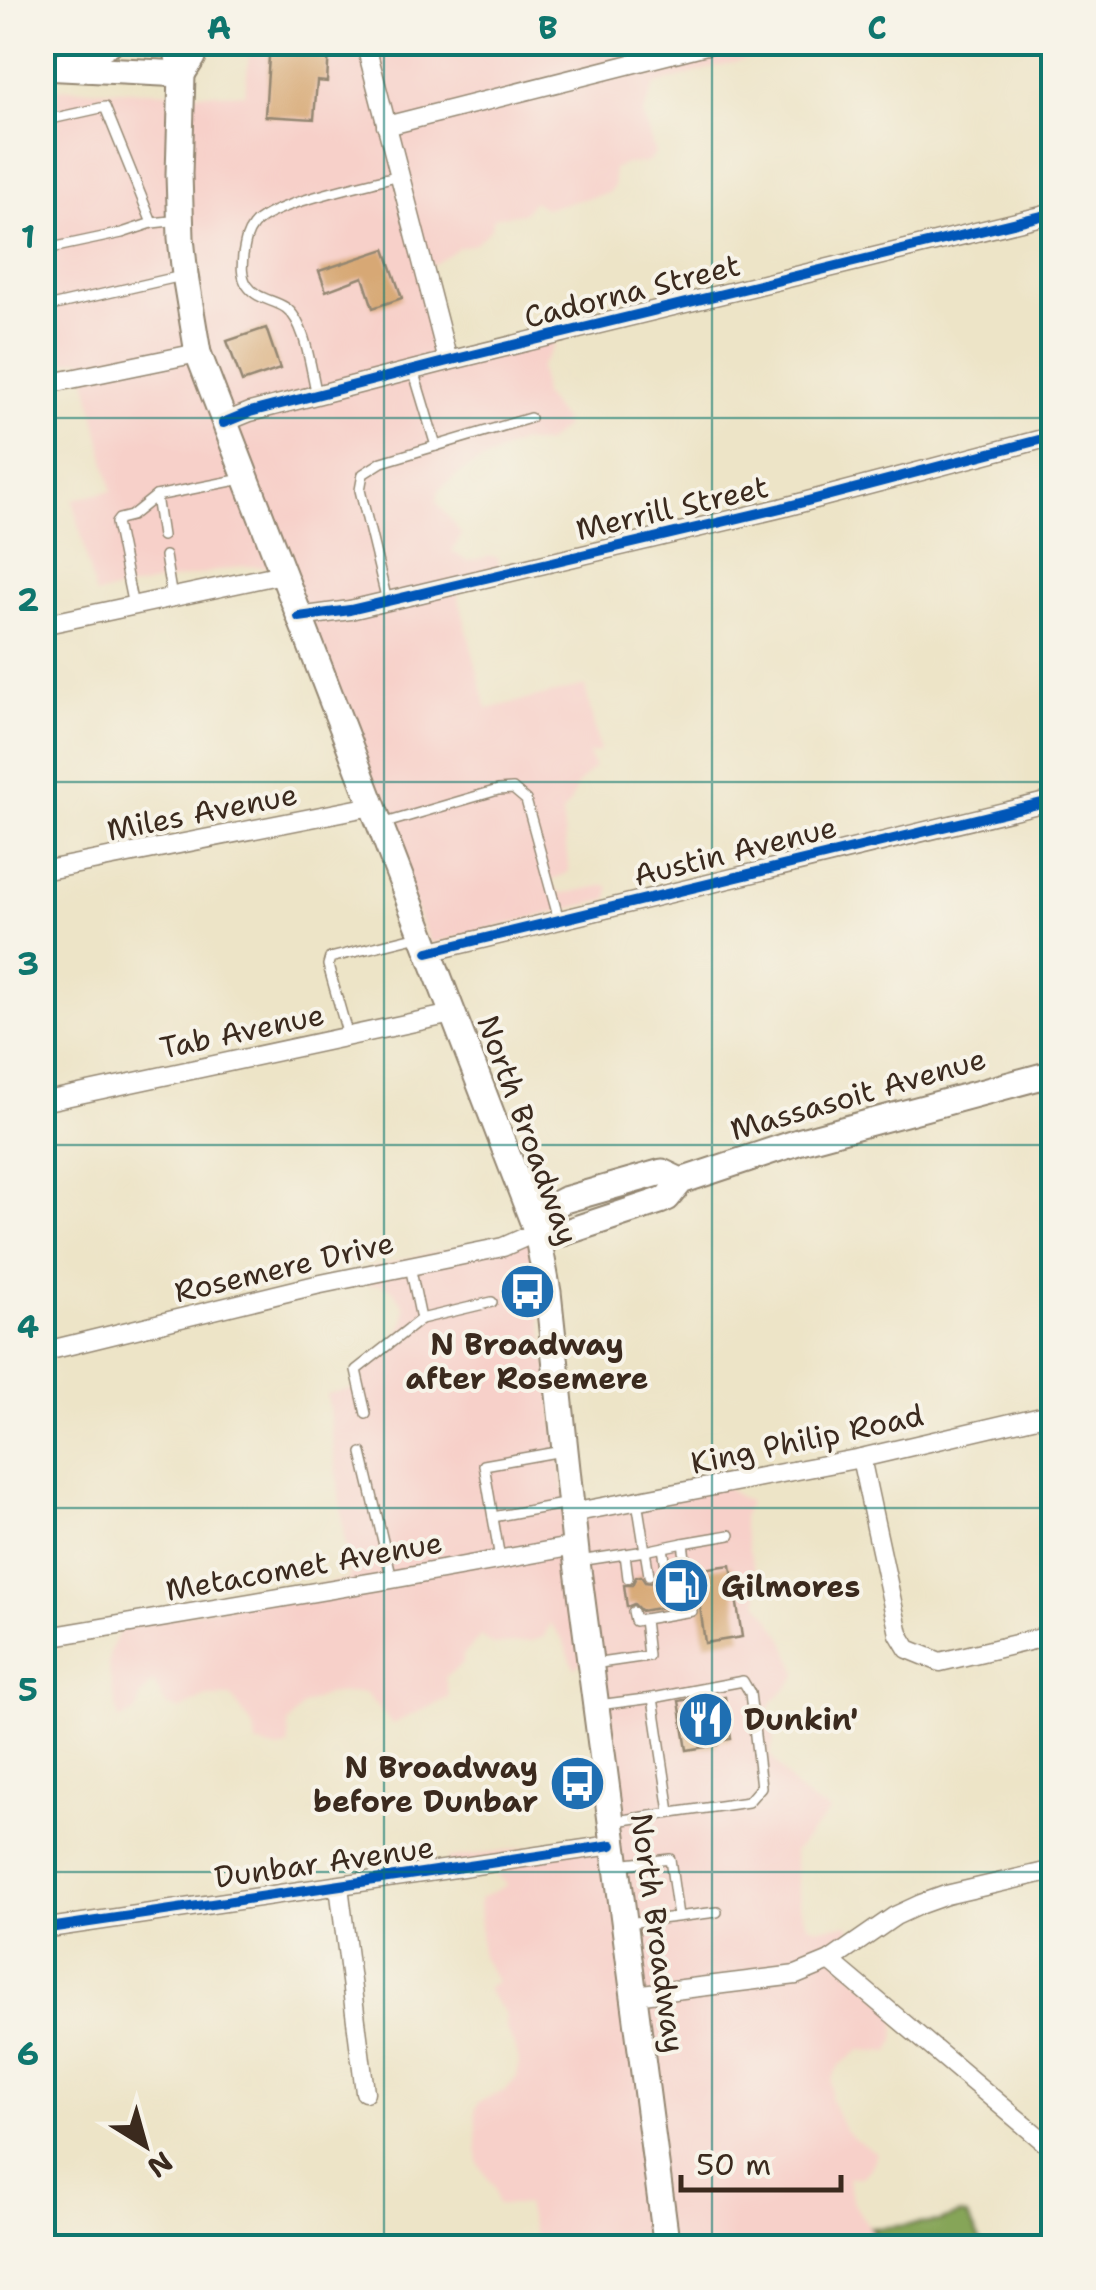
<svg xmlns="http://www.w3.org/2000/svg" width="1096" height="2290" font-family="'Shantell Sans',sans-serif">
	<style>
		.built { fill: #f7d0c9 }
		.forest { fill: #86a559; stroke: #60683c; stroke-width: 2.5 }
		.building { fill: #d7a874 }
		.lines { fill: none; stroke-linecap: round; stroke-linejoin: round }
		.service-casing { stroke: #948772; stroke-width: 12 }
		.minor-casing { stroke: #948772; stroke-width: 21 }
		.secondary-casing { stroke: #948772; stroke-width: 29 }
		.service { stroke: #fff; stroke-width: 9 }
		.minor { stroke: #fff; stroke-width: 18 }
		.secondary { stroke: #fff; stroke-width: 25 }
		.cycleway-casing { stroke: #f7f3e8; stroke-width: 16 }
		.cycleway { stroke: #0057b8; stroke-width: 10 }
		.grid { fill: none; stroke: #0f766e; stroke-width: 2.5; stroke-opacity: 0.55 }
		.labels { text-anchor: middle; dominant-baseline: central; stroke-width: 8; stroke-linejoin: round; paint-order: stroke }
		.street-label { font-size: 30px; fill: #3b2a1e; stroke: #f7f3e8 }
		.poi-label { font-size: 30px; font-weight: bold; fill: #3b2a1e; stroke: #f7f3e8; text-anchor: start }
		.neatline { fill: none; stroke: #0f766e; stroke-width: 4 }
		.grid-label { font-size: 32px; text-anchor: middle; font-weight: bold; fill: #0f766e }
	</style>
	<rect width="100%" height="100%" fill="#f7f3e8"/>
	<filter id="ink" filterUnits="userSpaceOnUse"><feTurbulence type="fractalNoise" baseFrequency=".01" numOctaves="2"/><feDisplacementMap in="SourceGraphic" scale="20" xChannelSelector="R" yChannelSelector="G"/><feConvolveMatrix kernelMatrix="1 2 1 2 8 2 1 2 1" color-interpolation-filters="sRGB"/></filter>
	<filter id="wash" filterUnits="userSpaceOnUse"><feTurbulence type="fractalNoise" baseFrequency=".0048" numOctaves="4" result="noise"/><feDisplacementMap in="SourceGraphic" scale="40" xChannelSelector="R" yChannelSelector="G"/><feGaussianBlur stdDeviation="2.25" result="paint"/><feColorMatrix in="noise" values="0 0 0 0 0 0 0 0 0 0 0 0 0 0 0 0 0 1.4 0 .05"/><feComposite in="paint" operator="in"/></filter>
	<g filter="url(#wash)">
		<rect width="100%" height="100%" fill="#ede4c7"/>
		<g class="built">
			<polygon points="250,43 787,43 779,51 714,67 655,85 643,115 655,154 647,163 624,164 613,169 614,186 609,193 544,208 533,201 523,213 494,217 490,230 474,244 458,248 433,265 420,260 442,356 545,332 555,345 540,367 542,386 543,395 563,420 564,427 545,444 521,442 464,470 440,489 436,501 462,535 452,551 467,561 493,556 498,558 500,570 455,582 487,709 585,686 600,752 588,754 594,767 577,785 570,803 562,814 569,872 548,883 562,894 607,885 610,888 608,899 430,944 276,567 243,566 95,595 73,499 112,491 82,359 43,366 43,88 245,94"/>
			<polygon points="521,1232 530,1232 567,1512 720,1481 733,1493 749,1502 743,1516 743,1528 758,1583 758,1601 784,1639 798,1674 789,1686 772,1702 766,1718 775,1736 770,1755 795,1788 812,1802 830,1811 794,1852 799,1903 808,1925 819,1928 844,1924 850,1925 850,1936 840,1956 840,1963 897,2011 895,2041 890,2052 860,2050 839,2066 832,2079 830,2099 844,2129 855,2140 877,2153 869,2170 861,2177 848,2178 853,2203 883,2247 545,2247 539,2246 532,2230 526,2205 497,2205 495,2189 478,2163 475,2111 478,2102 505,2091 517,2077 519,2064 514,2046 505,2027 505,2014 486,1989 497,1981 481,1957 479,1899 507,1885 495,1874 484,1872 443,1877 443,1874 448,1859 591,1838 610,1833 586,1660 574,1668 563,1641 550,1623 544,1637 532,1641 493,1645 481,1636 463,1655 463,1664 445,1677 449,1698 392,1724 365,1693 329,1694 303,1705 288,1724 289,1746 279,1750 256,1744 254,1728 231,1697 204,1697 180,1710 166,1706 153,1682 140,1698 136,1712 119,1721 108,1667 110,1651 121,1628 349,1579 327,1394 362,1387 360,1367 394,1343 404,1323 405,1307 392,1289 379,1284 368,1286 369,1268"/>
		</g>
		<polygon class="forest" points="960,2214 967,2216 981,2242 989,2247 883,2247 870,2227 878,2228 939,2222"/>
		<g id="blocks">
			<g class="building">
				<polygon points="270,42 318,42 318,48 329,49 327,82 317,81 314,119 265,116"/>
				<polygon points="385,249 402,298 373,308 363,277 326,291 319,271"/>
				<polygon points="266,328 280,369 242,382 227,341"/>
				<polygon points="731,1565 742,1637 705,1643 695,1570"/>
				<polygon points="679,1572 683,1604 641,1611 634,1604 627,1607 624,1585 632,1585 636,1577 641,1576 645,1582 651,1583 659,1574 663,1580 669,1581 675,1573"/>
				<polygon points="712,1695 712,1699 725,1697 731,1739 718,1741 718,1745 687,1750 679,1701"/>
			</g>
		</g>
	</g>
	<g filter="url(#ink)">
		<use href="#blocks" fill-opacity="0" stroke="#948772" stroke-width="2.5"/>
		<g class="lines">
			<defs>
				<g id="service">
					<polyline points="42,121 105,107 152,223 180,220"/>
					<polyline points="42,250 122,233 152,223"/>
					<polyline points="42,308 182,276"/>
					<polyline points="413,370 436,446"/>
					<path d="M317,395C311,372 306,322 286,308C273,299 257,300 247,285C241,276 242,265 243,255C245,244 246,235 253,226C270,203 368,184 399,175"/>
					<polyline points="156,496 162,536"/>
					<polyline points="165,556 172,598"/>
					<polyline points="387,601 360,490 363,474 382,462 530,418"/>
					<polyline points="133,606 116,523 119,519 131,516 156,496 242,479"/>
					<polyline points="382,824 498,790 513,789 526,800 559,920"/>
					<polyline points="348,1036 328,965 330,958 419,936"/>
					<polyline points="421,1319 492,1302"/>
					<polyline points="366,1414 356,1370 421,1319 410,1266"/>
					<polyline points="362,1453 392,1579"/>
					<polyline points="493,1517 569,1503"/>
					<polyline points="683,1543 730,1535"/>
					<polyline points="663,1548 667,1573"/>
					<polyline points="625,1554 628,1578"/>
					<polyline points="500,1559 484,1465 562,1451"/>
					<polyline points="579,1561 645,1551 637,1501"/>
					<polyline points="633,1612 635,1621 644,1619"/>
					<polyline points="593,1664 648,1656 644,1619 692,1611 683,1543 645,1551 649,1575"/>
					<polyline points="653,1698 670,1812"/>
					<polyline points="598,1705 653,1698 743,1681 750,1693 761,1787 748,1802 616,1821"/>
					<polyline points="618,1865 670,1859 678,1916"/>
					<polyline points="627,1923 717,1912"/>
				</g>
				<g id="minor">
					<polyline points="365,42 448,361"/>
					<polyline points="386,126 718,42"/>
					<polyline points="42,385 198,353"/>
					<polyline points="223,423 250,412 448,361 1054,213"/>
					<polyline points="299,617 350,610 781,508 1054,436"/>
					<polyline points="42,625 282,574"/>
					<polyline points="42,871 372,806"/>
					<polyline points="428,952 1054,800"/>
					<polyline points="42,1102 452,1014"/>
					<polyline points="42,1352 316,1285 503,1247 537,1232"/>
					<polyline points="861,1458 899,1634 908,1649 940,1662 1054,1635"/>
					<polyline points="571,1513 861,1458 1054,1413"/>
					<polyline points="42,1638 392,1579 575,1546"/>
					<polyline points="339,1886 365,2092"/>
					<polyline points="42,1929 612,1845"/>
					<polyline points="830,1961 1054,2150"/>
					<polyline points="634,1995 796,1975 830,1961 895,1916 921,1904 946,1895 1054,1870"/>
				</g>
				<g id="secondary">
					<polyline points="175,42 182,74 179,174 181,238 185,275 198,353 537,1232 548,1292 577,1562 667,2248"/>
					<polyline points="66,63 86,57 111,42"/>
					<polyline points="42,67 182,74"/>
					<polyline points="182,74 193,57 197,42"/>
					<polyline points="681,1181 662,1172 564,1200 547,1209 537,1232 563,1233 660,1201 667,1198 681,1181 801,1141 1054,1073"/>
				</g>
			</defs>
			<use href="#service" class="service-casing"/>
			<use href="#minor" class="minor-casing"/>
			<use href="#secondary" class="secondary-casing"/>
			<use href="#service" class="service"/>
			<use href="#minor" class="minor"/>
			<use href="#secondary" class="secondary"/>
			<defs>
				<g id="cycleway">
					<polyline points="223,423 250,412 448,361 1054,213"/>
					<polyline points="299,617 350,610 781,508 1054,436"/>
					<polyline points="428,952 1054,800"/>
					<polyline points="42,1929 612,1845"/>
				</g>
			</defs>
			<use href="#cycleway" class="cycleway-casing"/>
			<use href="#cycleway" class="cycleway"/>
		</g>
	</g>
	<path class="grid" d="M384,42V2248M712,42V2248M42,418H1054M42,782H1054M42,1145H1054M42,1508H1054M42,1872H1054"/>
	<defs>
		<symbol id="bus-disc" viewBox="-11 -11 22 22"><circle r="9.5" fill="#1f6fb2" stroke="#f7f3e8"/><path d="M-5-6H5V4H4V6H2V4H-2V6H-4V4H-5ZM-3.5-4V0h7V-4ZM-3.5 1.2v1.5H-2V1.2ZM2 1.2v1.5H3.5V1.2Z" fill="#fff"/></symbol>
		<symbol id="fuel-disc" viewBox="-11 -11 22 22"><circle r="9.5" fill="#1f6fb2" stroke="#f7f3e8"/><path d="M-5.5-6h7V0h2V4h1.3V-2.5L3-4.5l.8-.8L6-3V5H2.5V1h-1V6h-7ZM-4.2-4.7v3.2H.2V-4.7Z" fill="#fff"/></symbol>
		<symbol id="restaurant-disc" viewBox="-11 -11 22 22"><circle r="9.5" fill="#1f6fb2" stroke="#f7f3e8"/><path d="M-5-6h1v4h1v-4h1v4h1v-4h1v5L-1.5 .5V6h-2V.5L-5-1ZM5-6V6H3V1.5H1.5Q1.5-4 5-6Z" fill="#fff"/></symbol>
	</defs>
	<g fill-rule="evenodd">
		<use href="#bus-disc" x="496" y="1260" width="63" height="63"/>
		<use href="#fuel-disc" x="650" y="1554" width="63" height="63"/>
		<use href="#restaurant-disc" x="674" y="1688" width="63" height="63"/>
		<use href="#bus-disc" x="546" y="1752" width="63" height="63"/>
	</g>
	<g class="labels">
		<g class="street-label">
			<text transform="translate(632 291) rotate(-14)">Cadorna Street</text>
			<text transform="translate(672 508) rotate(-13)">Merrill Street</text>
			<text transform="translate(202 812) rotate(-11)">Miles Avenue</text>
			<text transform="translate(735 851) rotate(-14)">Austin Avenue</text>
			<text transform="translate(242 1031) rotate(-12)">Tab Avenue</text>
			<text transform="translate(858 1094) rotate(-16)">Massasoit Avenue</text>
			<text transform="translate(528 1130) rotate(70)">North Broadway</text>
			<text transform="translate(284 1267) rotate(-13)">Rosemere Drive</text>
			<text transform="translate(807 1439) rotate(-12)">King Philip Road</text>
			<text transform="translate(304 1566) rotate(-10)">Metacomet Avenue</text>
			<text transform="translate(324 1862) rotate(-8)">Dunbar Avenue</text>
			<text transform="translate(658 1933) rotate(82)">North Broadway</text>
		</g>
		<g class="poi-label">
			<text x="527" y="1344" text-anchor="middle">N Broadway<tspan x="527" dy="34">after Rosemere</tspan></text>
			<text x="721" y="1586">Gilmores</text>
			<text x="744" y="1719">Dunkin'</text>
			<text x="538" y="1767" text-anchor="end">N Broadway<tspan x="538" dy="34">before Dunbar</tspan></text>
		</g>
	</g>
	<rect width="1096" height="2290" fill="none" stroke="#f7f3e8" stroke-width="110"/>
	<g transform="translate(145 2145) rotate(143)" stroke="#f7f3e8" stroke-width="8" paint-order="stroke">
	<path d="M0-8L18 38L0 25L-18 38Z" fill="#3b2a1e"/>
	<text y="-15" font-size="28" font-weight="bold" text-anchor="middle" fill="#3b2a1e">N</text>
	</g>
	<path d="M681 2175v15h160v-15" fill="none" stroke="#3b2a1e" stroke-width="5"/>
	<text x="696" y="2175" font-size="30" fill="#3b2a1e" stroke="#f7f3e8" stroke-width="8" paint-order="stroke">50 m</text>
	<rect x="55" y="55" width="986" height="2180" class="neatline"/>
	<g class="grid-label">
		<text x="219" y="39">A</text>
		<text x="548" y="39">B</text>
		<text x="877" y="39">C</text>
		<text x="28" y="248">1</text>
		<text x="28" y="611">2</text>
		<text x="28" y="975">3</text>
		<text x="28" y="1338">4</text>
		<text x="28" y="1701">5</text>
		<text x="28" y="2065">6</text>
	</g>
</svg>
